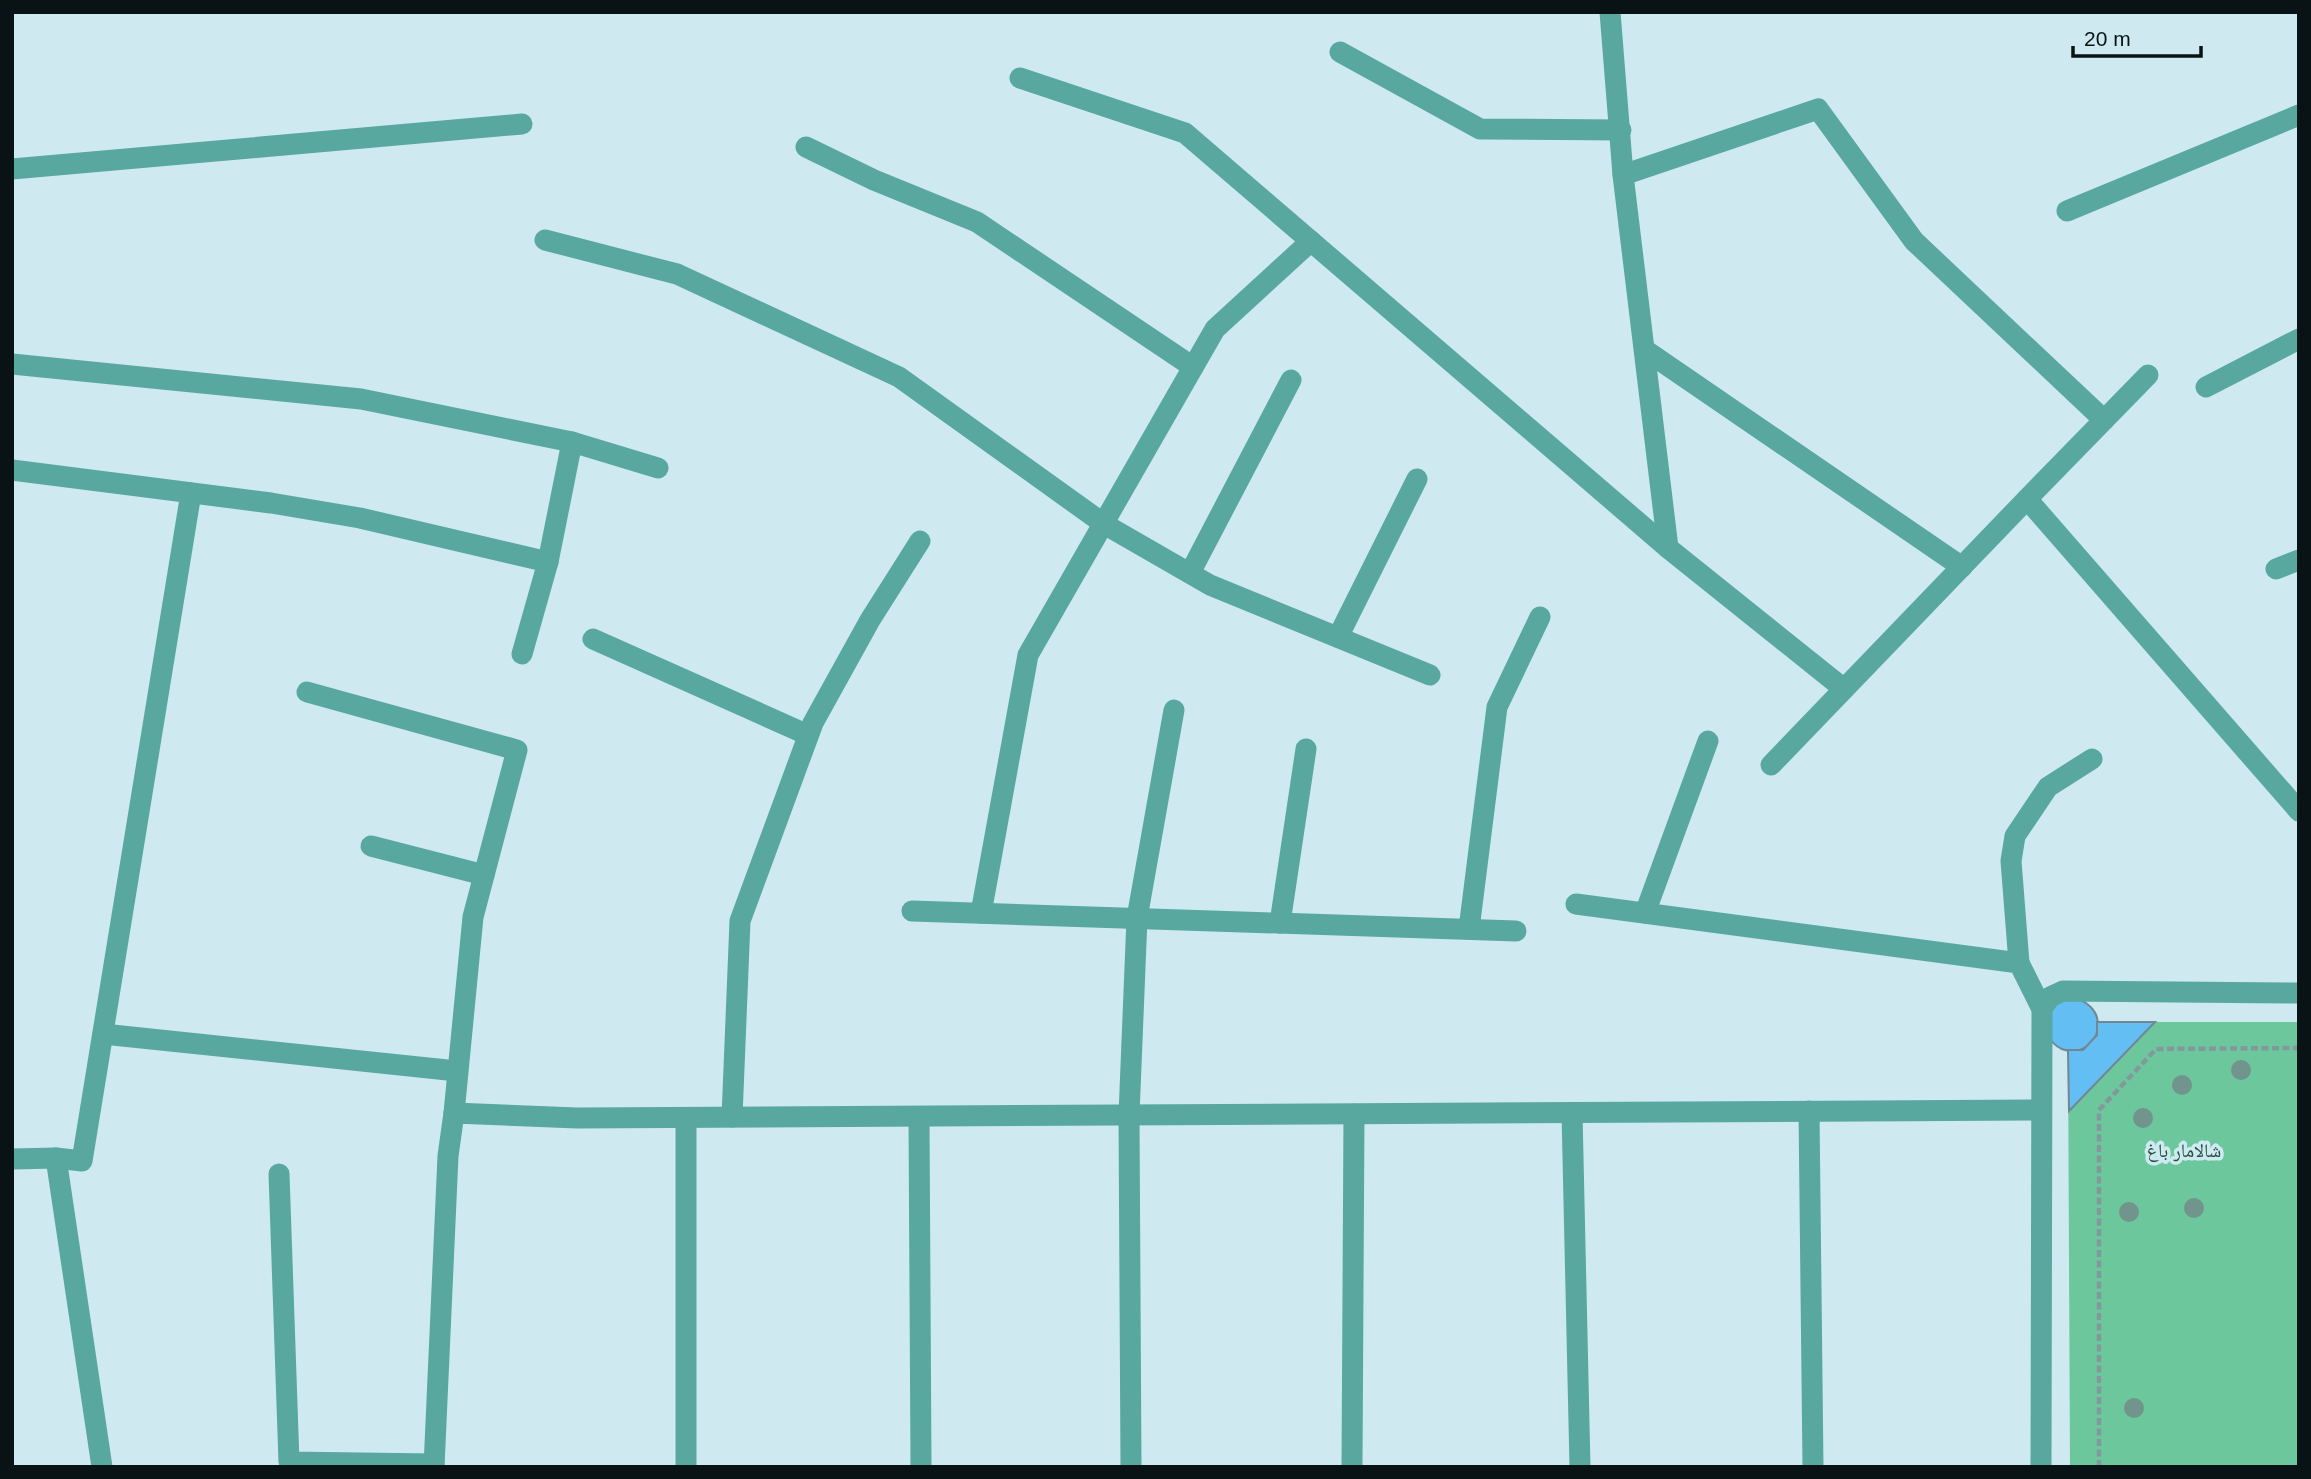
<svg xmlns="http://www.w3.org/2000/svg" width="2311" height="1479" font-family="Arial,'Noto Naskh Arabic',sans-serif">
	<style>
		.green { fill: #6dc79c }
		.building { fill: #63bef4; stroke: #728694; stroke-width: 2 }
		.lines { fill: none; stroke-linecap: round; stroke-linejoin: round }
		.path { stroke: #83989c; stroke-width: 4.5; stroke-dasharray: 7 3.5; stroke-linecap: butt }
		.lane { stroke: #59a8a0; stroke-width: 21 }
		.street { stroke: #59a8a0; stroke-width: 21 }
		.tree { fill: #71958c }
		.labels { text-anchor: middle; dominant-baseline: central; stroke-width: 7; stroke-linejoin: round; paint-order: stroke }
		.park-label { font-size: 19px; fill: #254f3b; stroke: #ceeaf0 }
	</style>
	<rect width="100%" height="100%" fill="#ceeaf0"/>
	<polygon class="green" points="2061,1000 2083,1001 2097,1014 2098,1022 2299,1022 2299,1467 2070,1467 2068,1051 2061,1050 2047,1036 2047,1015"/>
	<g class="building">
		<circle cx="2072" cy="1025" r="26"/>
		<polygon points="2097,1022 2155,1022 2069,1111 2068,1050 2083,1050 2097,1035"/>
	</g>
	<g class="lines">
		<polyline class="path" points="2099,1467 2099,1110 2156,1049 2299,1048"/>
		<polyline class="lane" points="371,846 484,875"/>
		<g class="street">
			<polyline points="1610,12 1623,175 1818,109 1914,241 2104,420"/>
			<polyline points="1340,52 1480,129 1621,130"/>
			<polyline points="1020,78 1185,133 1668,548"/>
			<polyline points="806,147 874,180 977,222 1193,367"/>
			<polyline points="12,169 522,124"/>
			<polyline points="1623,175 1668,548 1844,689"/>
			<polyline points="2067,211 2299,115"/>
			<polyline points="545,240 677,274 899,377 1104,524 1210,585 1430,675"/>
			<polyline points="1645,350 1962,567"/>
			<polyline points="12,364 361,399 572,442"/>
			<polyline points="2148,375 2027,499 2299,811"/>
			<polyline points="2206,387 2299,339"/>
			<polyline points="12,470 271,503 360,518 548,562 522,654"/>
			<polyline points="548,562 572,442 658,468"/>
			<polyline points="2276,569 2299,560"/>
			<polyline points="1190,573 1291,380"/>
			<polyline points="1338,637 1417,479"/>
			<polyline points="593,639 808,735"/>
			<polyline points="307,692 517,750 473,917 454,1113"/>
			<polyline points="1771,765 2027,499"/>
			<polyline points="1576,904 2019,963 2042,1009"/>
			<polyline points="912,911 1516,931"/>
			<polyline points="981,913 1028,655 1215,329 1311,241"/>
			<polyline points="1645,913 1708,741"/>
			<polyline points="1280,923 1306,749"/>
			<polyline points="1469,929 1497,707 1540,617"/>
			<polyline points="2019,963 2011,861 2015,836 2048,787 2092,759"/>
			<polyline points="103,1034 457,1071"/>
			<polyline points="1809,1111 1813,1467"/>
			<polyline points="1572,1113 1580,1467"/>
			<polyline points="732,1117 740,921 813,723 870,620 920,541"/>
			<polyline points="919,1117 921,1467"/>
			<polyline points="686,1118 686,1467"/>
			<polyline points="56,1158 82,1161 191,493"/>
			<polyline points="12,1159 56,1158 102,1467"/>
			<polyline points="279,1174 289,1462 434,1464"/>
			<polyline points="434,1467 448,1156 454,1113 577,1118 2041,1110"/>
			<polyline points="1131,1467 1129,1115 1137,918 1174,710"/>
			<polyline points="1352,1467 1354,1114"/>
			<polyline points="2041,1467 2042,1009 2050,997 2063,991 2299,993"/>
		</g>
	</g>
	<g class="tree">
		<circle cx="2241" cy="1070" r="10"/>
		<circle cx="2182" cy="1085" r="10"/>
		<circle cx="2143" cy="1118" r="10"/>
		<circle cx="2194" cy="1208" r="10"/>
		<circle cx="2129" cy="1212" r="10"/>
		<circle cx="2134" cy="1408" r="10"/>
	</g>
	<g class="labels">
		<g class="park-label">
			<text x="2184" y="1150">شالامار باغ</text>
		</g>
	</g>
	<rect width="2311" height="1479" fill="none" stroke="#091315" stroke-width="28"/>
	<path d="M2073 46v10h128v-10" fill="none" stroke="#091315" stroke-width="3.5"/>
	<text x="2084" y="46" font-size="21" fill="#091315" stroke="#ceeaf0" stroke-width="5" paint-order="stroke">20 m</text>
</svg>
